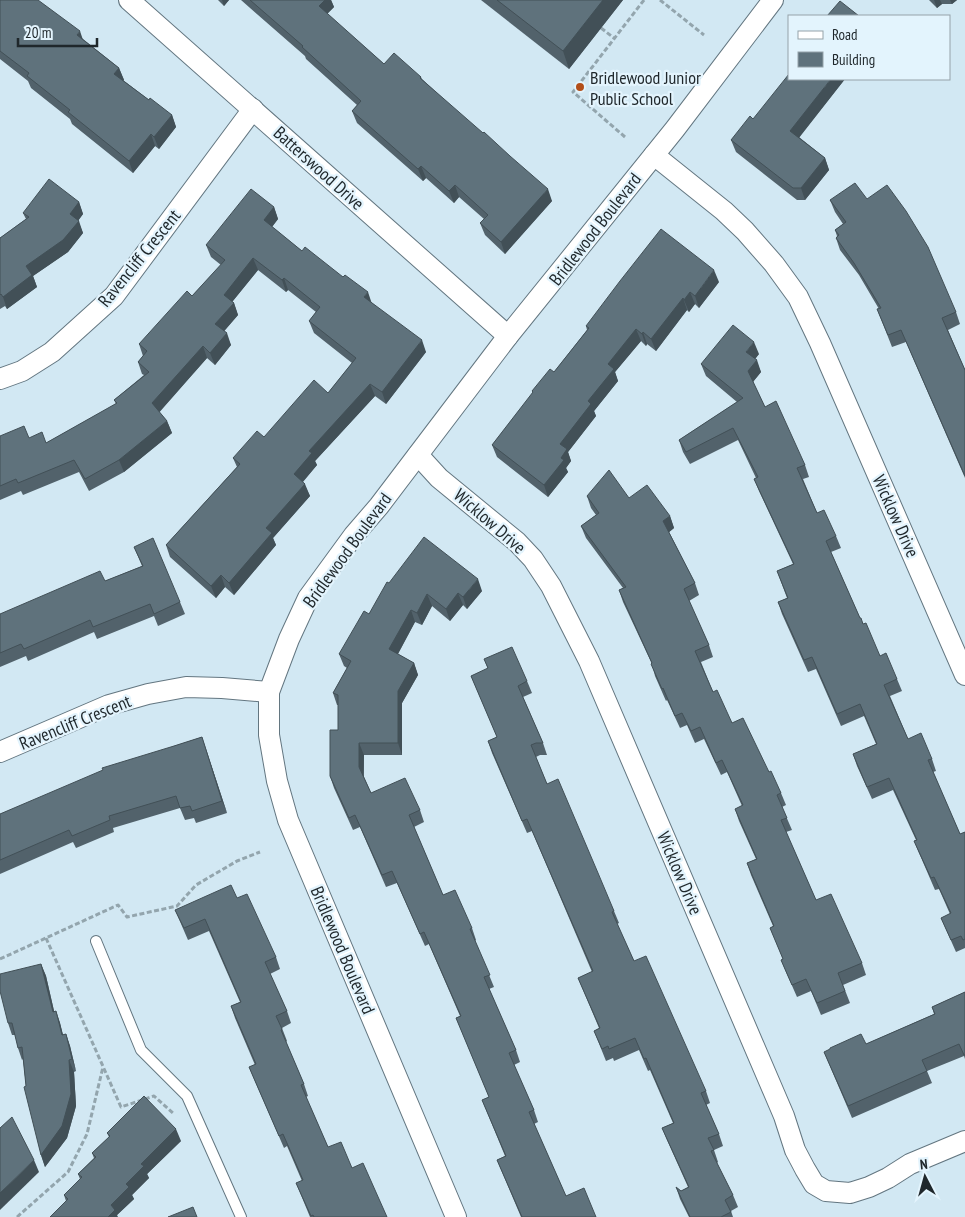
<svg xmlns="http://www.w3.org/2000/svg" width="965" height="1217" font-family="'PT Sans Narrow',sans-serif">
	<style>
		.lines { fill: none; stroke-linecap: round; stroke-linejoin: round }
		.lane-casing { stroke: #637680; stroke-width: 12 }
		.street-casing { stroke: #637680; stroke-width: 22 }
		.path { stroke: #93a5ad; stroke-width: 3; stroke-dasharray: 5 2.5; stroke-linecap: butt }
		.lane { stroke: #fff; stroke-width: 10 }
		.street { stroke: #fff; stroke-width: 20 }
		.wall { fill: #52626b }
		.shaded-wall { fill: #425057 }
		.building { fill: #5f727c; stroke: #425057 }
		.poi-dot { fill: #b24e19; stroke: #e3f4fd; stroke-width: 2 }
		.labels { text-anchor: middle; dominant-baseline: central; stroke-width: 4.5; stroke-linejoin: round; paint-order: stroke }
		.poi-label { font-size: 18px; fill: #1f272b; stroke: #e3f4fd; text-anchor: start }
		.street-label { font-size: 18px; fill: #1f272b; stroke: #e3f4fd }
	</style>
	<rect width="100%" height="100%" fill="#d2e8f3"/>
	<g class="lines">
		<defs>
			<polyline id="lane" points="96,941 141,1050 187,1096 241,1217"/>
			<g id="street">
				<polyline points="129,0 508,336"/>
				<polyline points="654,155 724,211 745,231 774,264 798,297 820,343 965,675"/>
				<polyline points="0,379 22,371 52,352 114,296 253,109"/>
				<polyline points="418,455 439,478 517,542 533,559 551,586 589,661 784,1116 795,1150 805,1169 814,1184 826,1191 850,1193 869,1187 888,1178 910,1164 965,1141"/>
				<polyline points="0,752 109,705 148,694 186,687 222,688 269,692"/>
				<polyline points="456,1217 288,820 277,781 269,735 269,692 289,639 308,598 354,535 379,506 508,336 675,129 773,0"/>
			</g>
		</defs>
		<use href="#lane" class="lane-casing"/>
		<use href="#street" class="street-casing"/>
		<g class="path">
			<polyline points="660,0 704,35"/>
			<polyline points="601,28 614,38"/>
			<polyline points="625,137 573,92 644,0"/>
			<polyline points="46,938 121,1107 154,1096 174,1114"/>
			<polyline points="0,959 118,905 127,917 177,906 196,885 237,861 260,852"/>
			<polyline points="17,1217 68,1172 87,1134 103,1067"/>
		</g>
		<use href="#lane" class="lane"/>
		<use href="#street" class="street"/>
	</g>
	<g class="wall">
		<polygon points="0,0 43,4 83,39 119,68 124,80 123,80 149,100 172,115 176,127 159,149 155,146 133,173 72,124 70,119 31,88 28,81 0,59"/>
		<polygon points="218,0 229,0 224,6"/>
		<polygon points="241,0 331,0 334,7 327,14 384,64 421,77 422,79 552,201 505,254 485,235 480,223 484,219 459,197 454,203 426,178 423,181 357,123 352,111 357,105 306,59 305,56"/>
		<polygon points="481,0 623,0 569,69"/>
		<polygon points="929,0 957,0 952,4 942,4 937,8"/>
		<polygon points="845,79 799,137 825,158 829,170 805,200 797,200 736,152 731,140 753,119"/>
		<polygon points="867,199 956,312 960,324 948,330 965,370 965,478 906,342 892,347 877,309 879,309 859,275 840,250 836,238 837,236 835,230 843,224 835,212 830,200"/>
		<polygon points="79,202 83,214 78,221 83,233 68,252 33,276 37,287 7,309 5,306 0,309 0,238 26,219 23,213"/>
		<polygon points="274,207 278,219 272,227 302,251 371,302 426,352 386,404 375,396 315,461 317,465 303,482 310,496 273,538 276,545 234,595 225,587 216,598 170,557 166,545 237,467 233,458 328,393 352,363 314,333 309,321 316,312 288,290 286,292 258,270 232,302 234,303 238,315 224,331 231,345 215,365 207,358 159,412 167,421 172,433 124,472 89,491 79,472 23,495 21,491 0,500 0,436 29,438 46,443 116,404 114,400 144,375 142,374 138,362 143,356 139,344 192,296 221,265 211,257 206,245"/>
		<polygon points="719,282 699,308 695,304 689,312 687,310 656,351 647,344 646,346 641,341 615,372 618,381 594,411 596,416 568,452 571,461 566,468 568,472 548,497 497,457 492,445 533,393 532,391 554,372 587,330 586,326"/>
		<polygon points="759,354 755,359 761,372 753,382 765,407 805,465 809,477 803,479 817,513 836,536 841,548 831,552 860,618 880,656 897,679 902,691 890,696 908,739 932,759 936,771 933,772 960,834 965,832 965,948 956,952 941,918 950,914 939,889 935,890 919,853 914,841 916,840 893,790 872,799 857,766 853,754 876,744 864,716 841,726 816,669 808,672 782,614 778,602 787,598 777,571 793,564 759,491 754,479 756,478 738,440 690,464 683,452 679,440 737,402 706,376 701,364"/>
		<polygon points="587,496 629,498 670,516 674,528 669,532 695,583 699,595 689,601 709,645 713,657 701,662 713,692 732,723 769,772 781,793 786,805 782,807 792,830 786,832 816,900 862,963 866,975 843,985 850,1003 821,1015 811,991 797,997 786,972 781,960 783,959 770,928 773,926 751,875 747,863 756,859 739,821 735,809 742,806 727,772 721,775 704,739 695,743 687,725 680,728 667,700 666,701 655,676 652,664 623,602 619,590 623,588 586,538 581,526 596,515 591,508"/>
		<polygon points="134,547 180,602 185,614 158,626 154,616 97,639 94,632 28,661 26,656 0,667 0,614 105,581 142,566"/>
		<polygon points="389,583 482,591 467,609 463,605 450,621 432,606 422,625 415,622 398,654 414,663 418,675 402,703 402,755 364,755 364,777 371,793 420,810 424,822 414,827 443,895 472,928 476,940 475,941 494,987 489,989 516,1050 520,1062 514,1065 534,1110 538,1122 534,1124 566,1196 596,1217 521,1217 502,1172 497,1160 505,1156 482,1100 489,1097 456,1018 460,1016 429,944 425,946 397,883 386,887 360,827 353,830 334,788 330,776 338,730 338,705 337,705 333,693 347,668 344,666 339,654 369,614"/>
		<polygon points="484,659 527,681 532,693 523,697 543,743 547,755 540,755 536,757 547,784 614,911 619,923 617,924 634,961 706,1091 710,1103 706,1105 719,1134 723,1146 714,1150 718,1162 717,1163 733,1195 738,1207 731,1211 733,1217 689,1217 680,1199 676,1187 681,1191 688,1187 667,1140 662,1128 673,1123 650,1070 648,1071 639,1050 614,1061 613,1058 606,1061 594,1031 599,1028 578,978 592,972 532,831 527,833 492,753 488,741 497,737 471,676 488,669"/>
		<polygon points="202,737 227,813 196,823 194,818 185,820 180,808 113,828 114,832 76,848 73,842 0,874 0,814 174,746"/>
		<polygon points="237,898 276,957 280,969 270,974 287,1011 291,1023 282,1028 287,1041 286,1042 304,1084 308,1096 306,1097 328,1147 352,1168 387,1217 310,1217 296,1183 302,1181 287,1146 284,1148 254,1079 249,1067 255,1065 235,1018 231,1006 240,1002 209,931 188,940 175,910"/>
		<polygon points="41,964 46,976 54,1011 56,1011 60,1023 63,1035 66,1034 70,1046 76,1071 74,1072 76,1106 67,1138 45,1167 41,1155 26,1086 23,1059 22,1060 18,1048 15,1035 12,1035 8,1023"/>
		<polygon points="965,992 965,1059 964,1056 927,1071 932,1083 852,1118 829,1064 824,1052 866,1044 934,1014 932,1007"/>
		<polygon points="107,1133 181,1141 147,1174 149,1178 132,1195 134,1199 117,1215 66,1201 64,1195 80,1179 78,1174 94,1158 92,1153 109,1137"/>
	</g>
	<g class="shaded-wall">
		<polygon points="222,0 229,0 224,6"/>
		<polygon points="325,0 331,0 334,7 323,18 319,6"/>
		<polygon points="603,0 623,0 569,69 563,51"/>
		<polygon points="934,0 940,0 942,4 937,8"/>
		<polygon points="950,0 957,0 952,4"/>
		<polygon points="80,31 84,43 77,35"/>
		<polygon points="119,68 124,80 119,86 114,74"/>
		<polygon points="831,79 845,79 795,143 790,131"/>
		<polygon points="172,115 176,127 159,149 154,137"/>
		<polygon points="151,134 155,146 133,173 129,161"/>
		<polygon points="825,158 829,170 805,200 801,188"/>
		<polygon points="421,166 426,178 423,181 418,169"/>
		<polygon points="455,185 459,197 454,203 449,191"/>
		<polygon points="548,189 552,201 505,254 501,242"/>
		<polygon points="79,202 83,214 74,226 70,214"/>
		<polygon points="274,207 278,219 268,232 264,220"/>
		<polygon points="79,221 83,233 68,252 33,276 37,287 7,309 3,297 26,266"/>
		<polygon points="253,258 258,270 228,307 224,295"/>
		<polygon points="714,270 719,282 699,308 695,296"/>
		<polygon points="284,278 288,290 286,292 282,280"/>
		<polygon points="368,292 372,304 364,297"/>
		<polygon points="690,292 695,304 689,312 684,300"/>
		<polygon points="683,298 687,310 656,351 651,339"/>
		<polygon points="234,303 238,315 220,336 215,324"/>
		<polygon points="636,329 641,341 615,372 618,381 594,411 596,416 568,452 571,461 566,468 568,472 548,497 544,485 561,458 560,444 588,401 608,364"/>
		<polygon points="643,332 647,344 646,346 642,334"/>
		<polygon points="227,333 231,345 215,365 210,353"/>
		<polygon points="422,340 426,352 386,404 382,392"/>
		<polygon points="754,342 759,354 751,364 746,352"/>
		<polygon points="203,346 207,358 157,415 152,403"/>
		<polygon points="757,360 761,372 752,383 748,371"/>
		<polygon points="370,384 375,396 315,461 317,465 299,486 294,474 309,451"/>
		<polygon points="167,421 172,433 124,472 119,460"/>
		<polygon points="305,484 310,496 273,538 276,545 234,595 229,583 266,528"/>
		<polygon points="670,516 674,528 668,533 663,521"/>
		<polygon points="221,575 225,587 216,598 211,586"/>
		<polygon points="478,579 482,591 467,609 463,597"/>
		<polygon points="458,593 463,605 450,621 446,609"/>
		<polygon points="427,594 432,606 422,625 417,613"/>
		<polygon points="411,610 415,622 394,661 389,649"/>
		<polygon points="414,663 418,675 402,703 402,755 398,743 398,691"/>
		<polygon points="202,737 206,749 227,813 222,801"/>
		<polygon points="359,743 364,755 363,779 359,767"/>
		<polygon points="41,964 46,976 57,1024 53,1012"/>
		<polygon points="56,1011 60,1023 66,1047 62,1035"/>
		<polygon points="66,1034 70,1046 76,1071 72,1059"/>
		<polygon points="69,1060 74,1072 76,1106 67,1138 45,1167 41,1155"/>
		<polygon points="176,1129 181,1141 147,1174 149,1178 132,1195 134,1199 117,1215 118,1217 108,1217 111,1205 141,1164"/>
		<polygon points="34,1160 39,1172 0,1210 0,1193"/>
	</g>
	<g class="building">
		<polygon points="0,0 38,0 80,31 77,35 119,68 114,74 149,100 150,98 172,115 154,137 151,134 129,161 68,112 70,110 27,76 29,73 0,51"/>
		<polygon points="250,0 325,0 319,6 384,64 394,53 421,77 420,78 483,133 484,132 510,156 548,189 501,242 480,223 488,215 455,185 449,191 421,166 418,169 352,111 361,101 302,47 303,46"/>
		<polygon points="497,0 603,0 563,51"/>
		<polygon points="840,1 859,16 827,16"/>
		<polygon points="789,74 789,79 831,79 790,131 825,158 801,188 793,188 731,140 750,116 753,119"/>
		<polygon points="49,179 79,202 70,214 79,221 63,240 26,266 32,275 3,297 1,294 0,295 0,238 29,217 23,213"/>
		<polygon points="855,183 867,199 887,185 906,211 928,247 956,312 942,318 965,370 965,476 901,330 888,335 877,309 881,308 854,263 836,238 839,235 835,230 846,222 830,200"/>
		<polygon points="251,189 274,207 264,220 302,251 305,247 343,277 345,275 368,292 364,297 422,340 382,392 370,384 309,451 312,453 294,474 305,484 266,528 272,533 229,583 221,575 211,586 166,545 240,464 233,458 257,431 264,437 314,380 328,393 356,358 309,321 320,307 284,278 282,280 253,258 224,295 234,303 215,324 227,333 210,353 203,346 152,403 167,421 119,460 85,479 74,460 18,483 16,479 0,486 0,436 24,426 29,438 42,432 46,443 117,403 114,400 149,372 138,362 147,351 139,344 187,291 192,296 225,260 206,245"/>
		<polygon points="661,229 714,270 695,296 690,292 684,300 683,298 651,339 643,332 642,334 636,329 608,364 614,369 588,401 591,404 560,444 567,449 561,458 564,460 544,485 492,445 533,392 532,391 550,369 554,372 589,328 586,326 620,281"/>
		<polygon points="733,325 754,342 746,352 757,360 748,371 765,407 776,401 805,465 797,468 817,513 824,510 836,536 826,541 860,618 861,618 863,624 866,623 880,656 886,653 897,679 884,685 908,739 921,733 932,759 928,760 960,834 965,832 965,939 963,940 961,936 951,940 941,918 951,913 934,877 931,878 914,841 917,840 889,778 867,787 853,754 877,744 860,704 837,714 812,657 804,660 778,602 788,598 777,571 794,564 754,479 758,477 733,428 686,452 679,440 743,398 701,364"/>
		<polygon points="609,470 629,498 647,485 670,516 663,521 695,583 684,589 709,645 695,651 713,692 717,690 732,723 743,718 769,772 771,771 781,793 777,795 787,818 781,820 816,900 831,894 862,963 838,973 845,991 817,1003 806,979 792,985 781,960 783,959 770,928 774,926 747,863 757,859 735,809 743,805 722,760 716,763 700,727 691,731 682,713 675,716 663,688 662,689 651,664 652,663 619,590 626,587 581,526 599,513 587,496"/>
		<polygon points="424,537 478,579 463,597 458,593 446,609 427,594 417,613 411,610 389,649 414,663 398,691 398,743 359,743 359,767 371,793 405,778 420,810 409,815 443,895 455,890 472,928 470,929 490,975 484,977 516,1050 509,1053 534,1110 529,1112 566,1196 584,1188 596,1217 522,1217 497,1160 506,1156 482,1100 489,1097 456,1018 461,1016 424,932 420,934 392,871 382,875 355,815 349,818 330,776 330,730 338,730 338,695 333,693 351,661 339,654 364,611 369,614 387,582 389,583"/>
		<polygon points="153,538 180,602 154,614 150,604 93,627 90,620 24,649 21,644 0,653 0,614 100,571 105,581 143,566 134,547"/>
		<polygon points="512,647 527,681 518,686 543,743 536,743 531,745 547,784 558,779 598,873 614,911 612,912 634,961 646,956 706,1091 701,1093 719,1134 708,1138 714,1150 711,1151 733,1195 725,1200 731,1212 721,1217 690,1217 676,1187 681,1191 689,1187 662,1128 674,1123 646,1058 644,1059 635,1038 609,1049 608,1046 602,1049 594,1031 600,1028 578,978 593,971 527,819 522,821 488,741 497,737 471,676 488,668 484,659"/>
		<polygon points="202,737 222,801 192,811 190,806 180,808 176,796 109,816 110,820 72,836 69,830 0,860 0,814 103,770 102,768 174,746"/>
		<polygon points="231,885 237,898 247,894 276,957 265,962 287,1011 276,1016 282,1029 281,1030 304,1084 301,1085 328,1147 341,1142 352,1168 363,1163 387,1217 314,1217 313,1215 311,1216 296,1183 303,1180 283,1134 279,1136 249,1067 256,1064 231,1006 241,1002 205,919 184,928 175,910"/>
		<polygon points="41,964 53,1012 56,1011 62,1035 66,1034 72,1059 69,1060 71,1094 62,1126 41,1155 24,1087 26,1086 22,1047 18,1048 12,1023 8,1023 0,991 0,974"/>
		<polygon points="965,992 965,1055 964,1055 959,1044 922,1060 927,1071 848,1106 824,1052 830,1049 830,1048 861,1034 866,1044 935,1014 932,1007"/>
		<polygon points="144,1096 176,1129 141,1164 144,1166 126,1184 129,1187 111,1205 115,1210 108,1217 50,1217 68,1199 64,1195 82,1177 78,1174 96,1157 92,1153 110,1136 107,1133"/>
		<polygon points="12,1117 34,1160 0,1193 0,1128"/>
		<polygon points="193,1207 197,1217 168,1217"/>
	</g>
	<circle class="poi-dot" cx="580" cy="87" r="5"/>
	<g class="labels">
		<g class="poi-label">
			<text x="590" y="77">Bridlewood Junior<tspan x="590" dy="21">Public School</tspan></text>
		</g>
		<g class="street-label">
			<text transform="translate(319 168) rotate(42)">Batterswood Drive</text>
			<text transform="translate(595 229) rotate(-52)">Bridlewood Boulevard</text>
			<text transform="translate(139 258) rotate(-51)">Ravencliff Crescent</text>
			<text transform="translate(896 516) rotate(66)">Wicklow Drive</text>
			<text transform="translate(490 521) rotate(41)">Wicklow Drive</text>
			<text transform="translate(347 550) rotate(-54)">Bridlewood Boulevard</text>
			<text transform="translate(75 722) rotate(-22)">Ravencliff Crescent</text>
			<text transform="translate(680 873) rotate(67)">Wicklow Drive</text>
			<text transform="translate(343 950) rotate(67)">Bridlewood Boulevard</text>
		</g>
	</g>
	<rect x="788" y="15" width="162" height="65" fill="#e3f4fd" stroke="#95a2a9"/>
	<rect x="798" y="31" width="25" height="8" fill="#ffffff" stroke="#95a2a9"/>
	<text x="832" y="40" font-size="15" fill="#1f272b">Road</text>
	<rect x="798" y="52" width="25" height="15" fill="#5f727c" stroke="#95a2a9"/>
	<text x="832" y="65" font-size="15" fill="#1f272b">Building</text>
	<g transform="translate(925 1177) rotate(354)" stroke="#e3f4fd" stroke-width="4" paint-order="stroke">
	<path d="M0-4L9 19L0 12L-9 19Z" fill="#1f272b"/>
	<text y="-8" font-size="14" font-weight="bold" text-anchor="middle" fill="#1f272b">N</text>
	</g>
	<path d="M18 38v8h79v-8" fill="none" stroke="#1f272b" stroke-width="2.5"/>
	<text x="25" y="38" font-size="15" fill="#1f272b" stroke="#e3f4fd" stroke-width="4" paint-order="stroke">20 m</text>
</svg>
